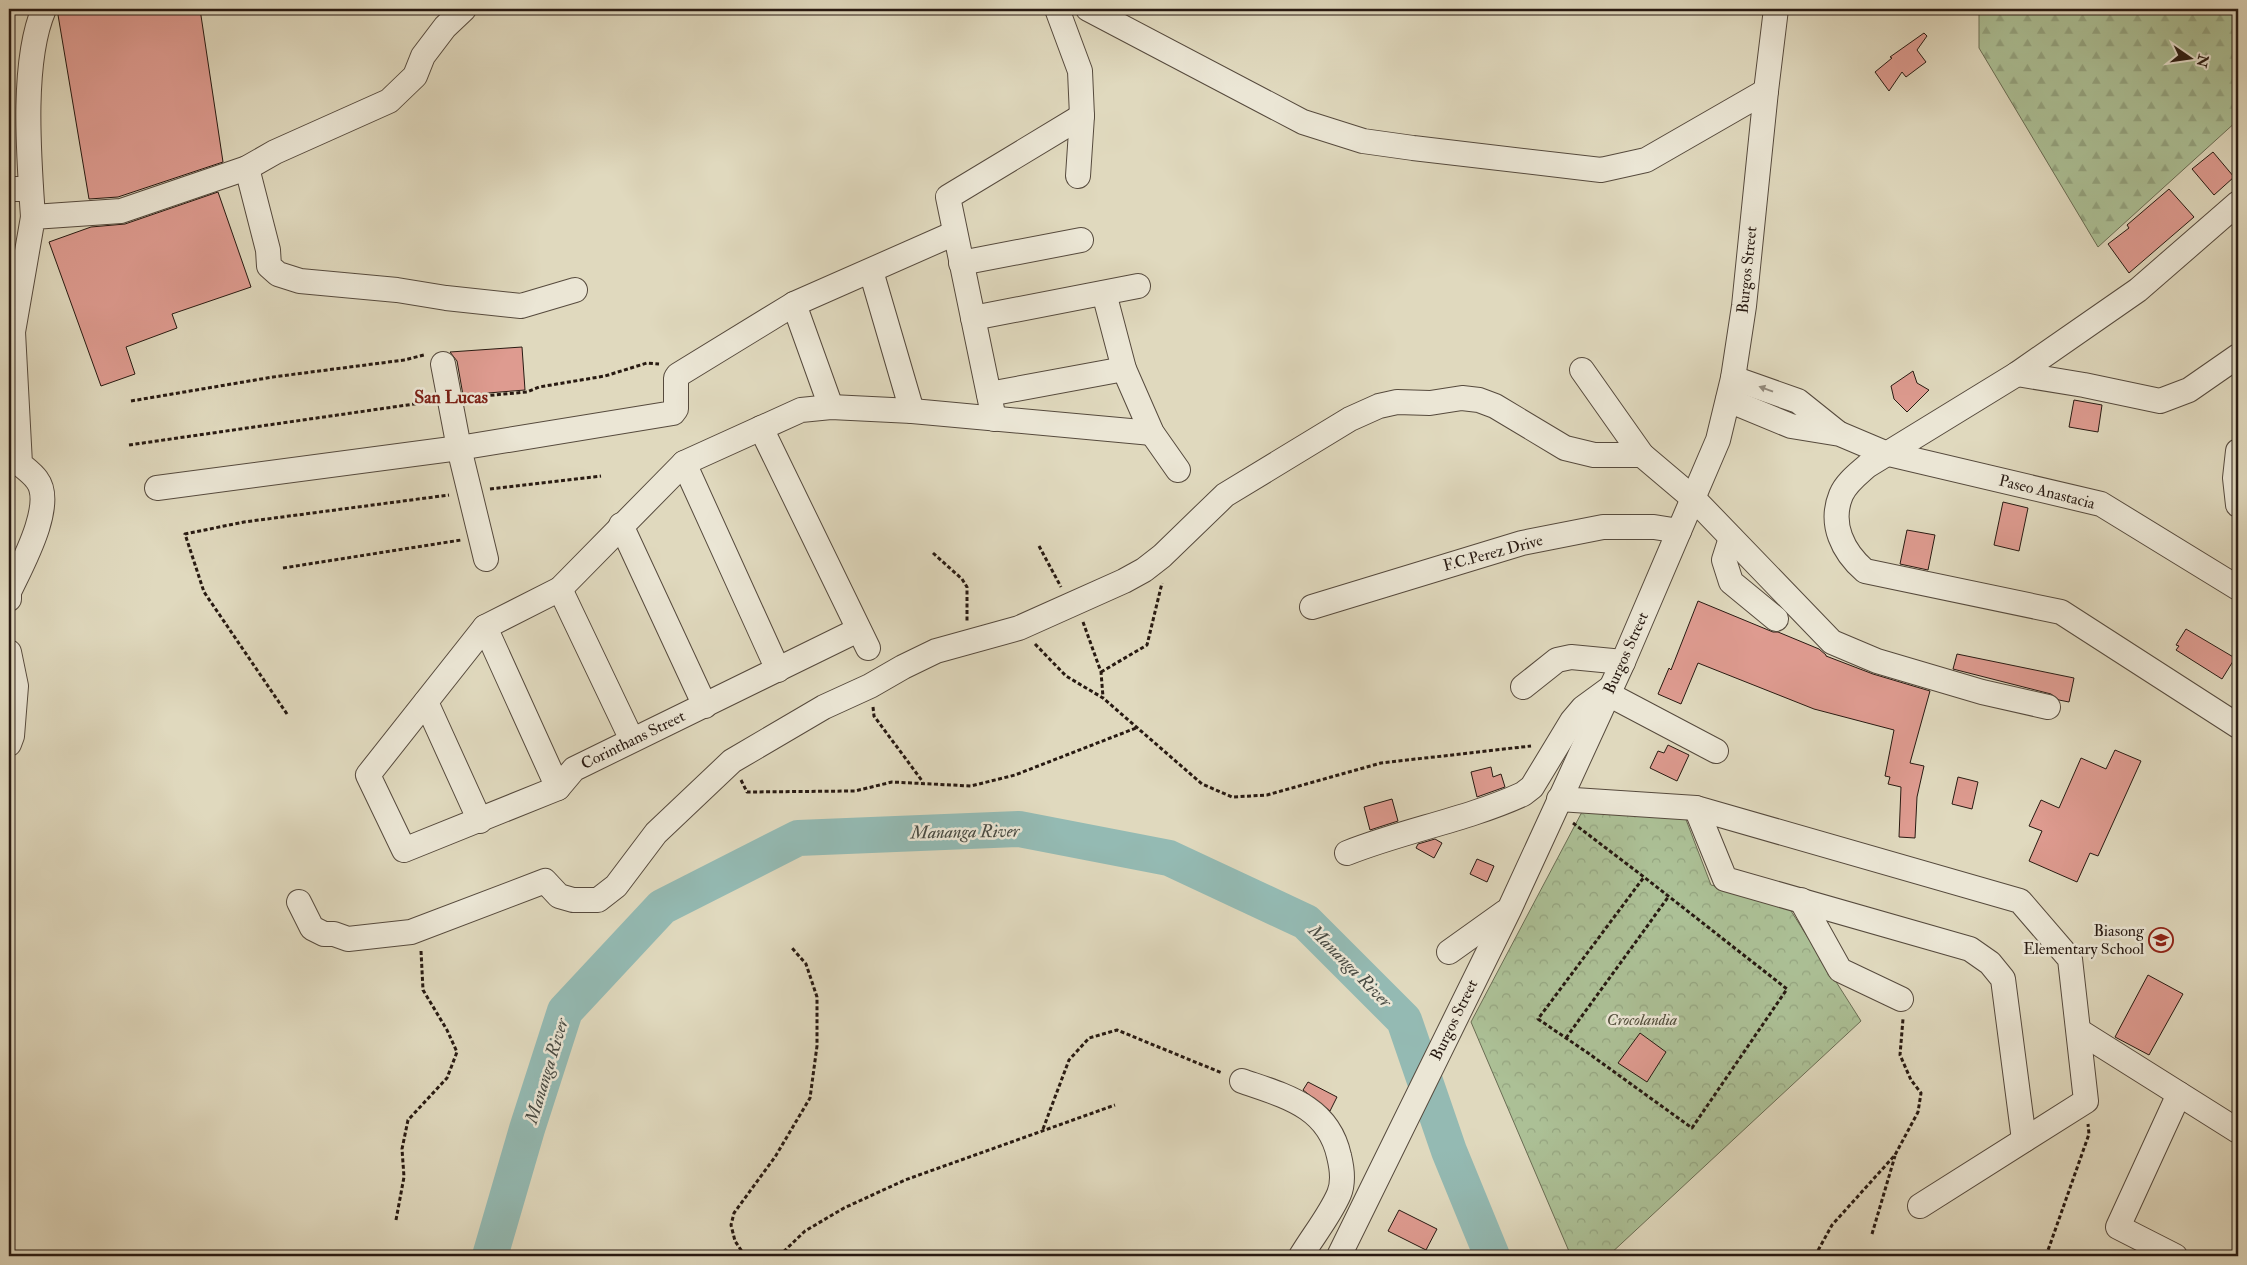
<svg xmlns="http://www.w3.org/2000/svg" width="2247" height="1265" font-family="'IM FELL Double Pica',serif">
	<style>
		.forest { fill: url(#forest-firs); stroke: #6a6d54 }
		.park { fill: url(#park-crowns); stroke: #6a6d54 }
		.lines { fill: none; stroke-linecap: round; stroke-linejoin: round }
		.river { stroke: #94bab3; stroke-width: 36 }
		.building { fill: #de9b90; stroke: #281a12 }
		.minor-casing { stroke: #564a3d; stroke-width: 26 }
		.path { stroke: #281a12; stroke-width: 3; stroke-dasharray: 4 2.5; stroke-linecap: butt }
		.minor { stroke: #ebe6d5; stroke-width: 24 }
		.oneway { fill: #938a7d }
		.labels { text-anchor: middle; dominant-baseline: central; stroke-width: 5; stroke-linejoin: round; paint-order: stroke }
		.street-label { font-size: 16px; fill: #281a12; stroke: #ebe6d5 }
		.poi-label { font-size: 16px; fill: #281a12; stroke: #ebe6d5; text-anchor: end }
		.park-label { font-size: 16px; font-style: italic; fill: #504c3a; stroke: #ebe6d5 }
		.neighbourhood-label { font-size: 18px; font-weight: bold; fill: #7a1f14; stroke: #ebe6d5 }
		.water-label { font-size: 18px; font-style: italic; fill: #484a42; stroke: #ebe6d5 }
	</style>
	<defs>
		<pattern id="forest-firs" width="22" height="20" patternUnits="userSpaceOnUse" patternTransform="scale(1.25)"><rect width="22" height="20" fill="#acc096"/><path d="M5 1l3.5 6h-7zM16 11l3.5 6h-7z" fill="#94a480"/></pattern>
		<pattern id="park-crowns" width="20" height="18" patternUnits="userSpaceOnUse" patternTransform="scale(1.25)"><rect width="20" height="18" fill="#acc096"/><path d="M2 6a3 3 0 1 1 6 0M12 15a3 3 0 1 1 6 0" fill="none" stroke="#94a480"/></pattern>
	</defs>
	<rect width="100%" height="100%" fill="#e0d9be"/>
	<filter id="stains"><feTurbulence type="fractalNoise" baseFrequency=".004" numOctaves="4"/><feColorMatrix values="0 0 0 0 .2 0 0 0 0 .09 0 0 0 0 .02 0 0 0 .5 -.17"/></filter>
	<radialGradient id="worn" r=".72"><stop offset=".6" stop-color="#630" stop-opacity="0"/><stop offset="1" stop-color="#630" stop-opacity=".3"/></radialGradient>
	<polygon class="forest" points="1979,9 2238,9 2238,120 2098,247 1979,48"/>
	<polygon class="park" points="1583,810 1685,817 1711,885 1786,903 1861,1021 1608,1256 1571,1256 1471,1022"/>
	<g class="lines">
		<polyline class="river" points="490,1256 527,1129 565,1011 662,907 798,838 1019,829 1169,858 1306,922 1404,1020 1449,1151 1492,1256"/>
	</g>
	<g class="building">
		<polygon points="57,9 200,9 223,162 118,197 89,199"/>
		<polygon points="1924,33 1927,36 1917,50 1926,62 1906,77 1902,72 1889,91 1875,72 1892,58 1890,57"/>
		<polygon points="2213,152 2234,177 2214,195 2192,169"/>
		<polygon points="2169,189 2194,217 2129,273 2108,244 2129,228 2127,225"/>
		<polygon points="218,192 251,287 172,314 177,328 126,347 135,374 101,386 49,242 91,227 125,224"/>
		<polygon points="522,347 525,390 463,395 457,361 450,352"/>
		<polygon points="1913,371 1917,383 1929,390 1907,412 1894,399 1891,386"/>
		<polygon points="2074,400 2102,405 2098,432 2069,427"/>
		<polygon points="2003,502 2028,508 2019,551 1994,545"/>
		<polygon points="1907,530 1935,535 1928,570 1900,564"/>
		<polygon points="1698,601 1773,632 1778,632 1819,649 1826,655 1826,656 1873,674 1930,691 1910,763 1924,766 1917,797 1915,838 1899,837 1901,787 1888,784 1890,777 1885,776 1894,730 1814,709 1698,663 1681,704 1658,694 1669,668 1671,670"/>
		<polygon points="2186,629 2235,658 2222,679 2176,650 2179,646 2176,645"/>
		<polygon points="1957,654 2074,678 2069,702 2059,700 2051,694 1953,669"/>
		<polygon points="1668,745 1689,755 1677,781 1650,768 1658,751 1664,753"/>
		<polygon points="2115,750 2141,761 2098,856 2090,853 2077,882 2029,861 2042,831 2029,826 2041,800 2059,808 2081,758 2106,769"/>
		<polygon points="1491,767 1493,777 1501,774 1505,787 1477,797 1471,772"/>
		<polygon points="1958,777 1978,782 1972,809 1952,804"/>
		<polygon points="1392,799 1398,821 1370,830 1364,807"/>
		<polygon points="1435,839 1442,843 1434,858 1416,848 1418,844"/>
		<polygon points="1477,859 1494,866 1487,882 1470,874"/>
		<polygon points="2148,975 2183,994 2149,1055 2115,1037"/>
		<polygon points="1640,1033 1666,1052 1647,1082 1618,1063"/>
		<polygon points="1308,1082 1337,1097 1330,1111 1303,1090"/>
		<polygon points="1399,1210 1437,1229 1426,1250 1388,1231"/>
	</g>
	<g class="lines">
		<defs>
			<g id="minor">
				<polyline points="1057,9 1080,71 1082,116 1078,176"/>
				<polyline points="1088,9 1303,122 1363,141 1413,148 1601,170 1646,160 1766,91"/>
				<polyline points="247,168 268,250 269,266 278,274 300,281 397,290 446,298 521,306 575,290"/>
				<polyline points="9,189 31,189"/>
				<path d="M2238,203L2138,290L2017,374L1867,466C1858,474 1846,483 1841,495C1829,524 1843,552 1865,571L2061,612L2238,726"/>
				<path d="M33,217C29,159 21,62 44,9"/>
				<polyline points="961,263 1081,240"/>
				<polyline points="871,271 912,411"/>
				<polyline points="1104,293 1124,369 1152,433 1178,470"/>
				<polyline points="794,304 831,407"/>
				<polyline points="973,318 1138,286"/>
				<polyline points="443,364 459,448 486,559"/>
				<polyline points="1582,370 1642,455 1694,499 1832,642 1877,661 1982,692 2048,707"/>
				<polyline points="2017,374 2084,385 2160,401 2189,390 2238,356"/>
				<polyline points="1733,378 1798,401 1838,433"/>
				<polyline points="989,394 1124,369"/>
				<polyline points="1728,400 1791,426 1840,434 1885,453 2101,504 2238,588"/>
				<polyline points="994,419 948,197 1082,116"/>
				<polyline points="761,428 868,648"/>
				<polyline points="2238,451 2235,478 2238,505"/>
				<polyline points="684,463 778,670"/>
				<polyline points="157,488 459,448 673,413 676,409 676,378 678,375 794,304 955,233"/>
				<polyline points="621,525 705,706"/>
				<polyline points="1731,538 1724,560 1731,582 1776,619"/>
				<polyline points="560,589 632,740"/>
				<path d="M9,599V592C20,568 56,505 37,480C33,474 26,469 20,464L13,332L33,217L121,211L247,168L275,152L389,101L415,76L423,56L445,27L464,9"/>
				<polyline points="1312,607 1522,543 1603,527 1654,527 1679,531"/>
				<polyline points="485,627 558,788"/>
				<polyline points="858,630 574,769 558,788 404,850 368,775 485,627 560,589 684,463 801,410 831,407 912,411 1152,433"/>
				<polyline points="9,652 16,686 12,736 9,744"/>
				<polyline points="1523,687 1557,660 1571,657 1623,662"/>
				<polyline points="1608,694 1716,751"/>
				<polyline points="426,702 480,821"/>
				<polyline points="1559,799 1696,808 2020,901 2070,959 2086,1101 1920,1206"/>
				<polyline points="1696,808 1725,879 1970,949 1990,963 2003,979 2024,1140"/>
				<path d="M1347,853C1405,830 1466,820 1523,794L1532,787L1572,721L1583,708L1609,689"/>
				<polyline points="1801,900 1840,970 1901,999"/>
				<polyline points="299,902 312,928 324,934 334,934 348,939 411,932 545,881 559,896 573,900 598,900 616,886 656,833 732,761 824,707 870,686 903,667 936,651 1019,628 1124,581 1144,570 1162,556 1225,495 1350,419 1379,406 1397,402 1430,403 1462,398 1479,400 1495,406 1565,448 1594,455 1642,455"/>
				<polyline points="1449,952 1505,912"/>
				<polyline points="2079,1031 2238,1131"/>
				<path d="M1242,1081C1285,1096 1328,1106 1339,1156C1342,1168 1344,1182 1339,1194C1330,1215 1313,1236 1301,1256"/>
				<polyline points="1339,1256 1509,910 1623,662 1718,440 1733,378 1744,306 1766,91 1776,9"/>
				<polyline points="2175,1256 2118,1227 2179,1094"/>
			</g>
		</defs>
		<use href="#minor" class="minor-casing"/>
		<g class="path">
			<polyline points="471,397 527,392 539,387 605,376 647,363 659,364"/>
			<polyline points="131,401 273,377 404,360 424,355"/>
			<polyline points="129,445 428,402"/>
			<polyline points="490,489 601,476"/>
			<polyline points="1039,546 1061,587"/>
			<polyline points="933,553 962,579 967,587 967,621"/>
			<polyline points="283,568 461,540"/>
			<polyline points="1083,622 1101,672 1103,697"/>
			<polyline points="1035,644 1066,676 1103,698 1202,784 1232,797 1267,795 1381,763 1531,746"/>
			<polyline points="1101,672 1147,645 1162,583"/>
			<polyline points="873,707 874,716 923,782"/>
			<polyline points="287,714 204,592 185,534 244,522 449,495"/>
			<polyline points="741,780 747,792 855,791 892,782 971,786 1015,775 1136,728"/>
			<polyline points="1573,823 1644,877 1787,989 1692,1128 1588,1053 1538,1019 1644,877"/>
			<polyline points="1566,1038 1669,896"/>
			<polyline points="1043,1129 1069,1060 1089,1038 1117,1030 1222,1073"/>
			<polyline points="396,1220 404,1177 402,1149 408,1120 447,1078 457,1052 447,1030 423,990 421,951"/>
			<polyline points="1872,1234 1895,1156"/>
			<polyline points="745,1256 735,1241 731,1225 734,1213 775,1157 810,1098 817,1046 817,997 806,964 792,948"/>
			<polyline points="779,1256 805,1231 844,1208 905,1180 1115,1105"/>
			<polyline points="1815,1256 1832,1225 1895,1155 1918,1112 1921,1093 1911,1080 1900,1055 1903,1019"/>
			<polyline points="2046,1256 2089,1134 2088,1124"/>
		</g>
		<use href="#minor" class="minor"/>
	</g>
	<defs><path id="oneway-solid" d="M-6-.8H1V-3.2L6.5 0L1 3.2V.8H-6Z" transform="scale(1.25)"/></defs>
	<use class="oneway" href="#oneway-solid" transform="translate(1766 389) rotate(-160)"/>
	<defs>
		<symbol id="school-ring" viewBox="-11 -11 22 22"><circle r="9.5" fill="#ebe6d5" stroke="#8f2418" stroke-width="1.5"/><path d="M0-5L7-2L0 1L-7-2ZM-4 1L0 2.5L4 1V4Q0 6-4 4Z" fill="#8f2418"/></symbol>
	</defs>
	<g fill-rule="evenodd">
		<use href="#school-ring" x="2147" y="926" width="28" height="28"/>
	</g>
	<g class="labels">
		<g class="street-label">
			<text transform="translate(1747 270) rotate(-84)">Burgos Street</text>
			<text transform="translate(2047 492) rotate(14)">Paseo Anastacia</text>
			<text transform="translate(1493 553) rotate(-15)">F.C.Perez Drive</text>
			<text transform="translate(1626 653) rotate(-66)">Burgos Street</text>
			<text transform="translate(633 740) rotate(-26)">Corinthans Street</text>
			<text transform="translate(1454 1020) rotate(-64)">Burgos Street</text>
		</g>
		<g class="poi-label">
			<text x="2144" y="931">Biasong<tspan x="2144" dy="18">Elementary School</tspan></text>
		</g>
		<g class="park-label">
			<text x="1642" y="1020">Crocolandia</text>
		</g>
		<g class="neighbourhood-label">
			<text x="451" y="397">San Lucas</text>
		</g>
		<g class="water-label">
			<text transform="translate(965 832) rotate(-1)">Mananga River</text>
			<text transform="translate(1350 966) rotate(45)">Mananga River</text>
			<text transform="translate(547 1071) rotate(-73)">Mananga River</text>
		</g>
	</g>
	<rect width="2247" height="1265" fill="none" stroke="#e0d9be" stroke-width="30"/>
	<rect x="10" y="10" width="2227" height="1245" fill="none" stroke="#281a12" stroke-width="2.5"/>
	<rect x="15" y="15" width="2217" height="1235" fill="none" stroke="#281a12"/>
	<g transform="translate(2190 58) rotate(103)" stroke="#ebe6d5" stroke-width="4" paint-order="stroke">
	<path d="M0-4L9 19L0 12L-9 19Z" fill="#281a12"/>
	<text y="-8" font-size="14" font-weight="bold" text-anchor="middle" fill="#281a12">N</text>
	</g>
	<rect width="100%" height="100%" filter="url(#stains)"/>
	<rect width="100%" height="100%" fill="url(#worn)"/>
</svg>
